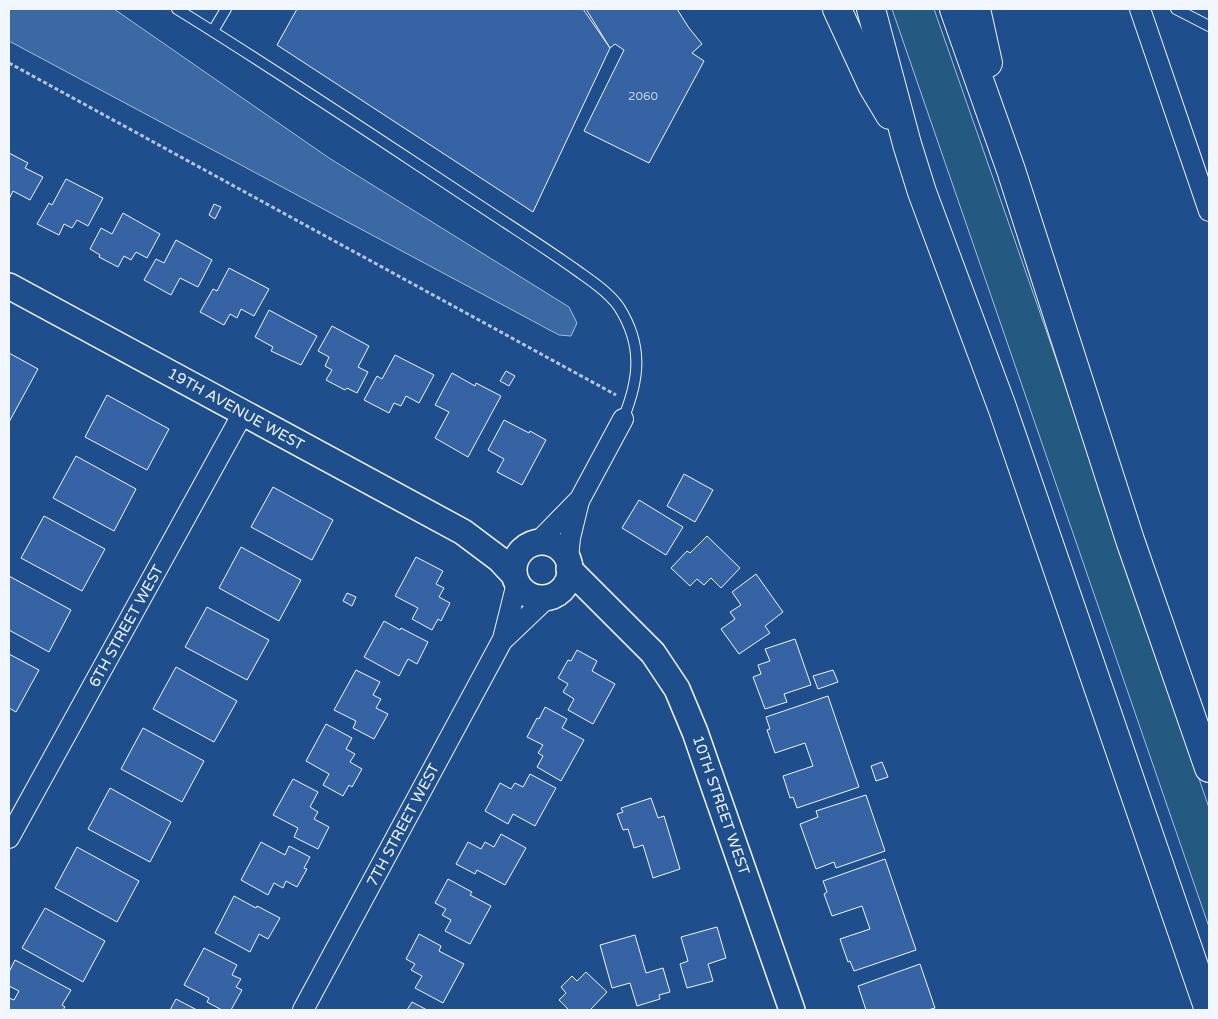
<svg xmlns="http://www.w3.org/2000/svg" width="1218" height="1019" font-family="'Varela Round',sans-serif">
	<style>
		.green { fill: #245a82; stroke: #a8bbd7 }
		.water { fill: #3b69a3; stroke: #a8bbd7 }
		.building { fill: #3563a3; stroke: #f2f6ff }
		.lines { fill: none; stroke-linecap: round; stroke-linejoin: round }
		.service-casing { stroke: #f2f6ff; stroke-width: 12 }
		.minor-casing { stroke: #f2f6ff; stroke-width: 22 }
		.tertiary-casing { stroke: #f2f6ff; stroke-width: 28 }
		.motorway-casing { stroke: #f2f6ff; stroke-width: 30 }
		.path { stroke: #b3c4dc; stroke-width: 3; stroke-dasharray: 4 2.5; stroke-linecap: butt }
		.service { stroke: #1f4e8c; stroke-width: 10 }
		.minor { stroke: #1f4e8c; stroke-width: 20 }
		.tertiary { stroke: #1f4e8c; stroke-width: 25 }
		.motorway { stroke: #1f4e8c; stroke-width: 28 }
		.labels { text-anchor: middle; dominant-baseline: central; stroke-width: 4; stroke-linejoin: round; paint-order: stroke }
		.number-label { font-size: 12px; fill: #c3d1e8 }
		.street-label { font-size: 15px; fill: #f2f6ff; stroke: #1f4e8c }
	</style>
	<rect width="100%" height="100%" fill="#1f4e8c"/>
	<polygon class="green" points="892,9 934,9 1053,350 1209,808 1209,927"/>
	<polygon class="water" points="9,9 114,9 329,158 569,307 577,323 571,336 559,335 9,41"/>
	<g class="building">
		<polygon points="297,9 583,9 610,48 533,212 277,45"/>
		<polygon points="586,9 677,9 689,28 702,44 692,53 704,61 649,163 584,131 624,50 615,44 610,48"/>
		<polygon points="9,153 28,163 25,168 43,177 30,200 13,191 9,199"/>
		<polygon points="66,179 103,198 88,226 77,220 72,228 64,224 59,235 37,224 49,203 52,205"/>
		<polygon points="214,204 221,207 215,219 209,215"/>
		<polygon points="123,213 160,234 147,258 136,252 131,260 124,256 118,267 99,257 100,255 90,249 101,228 112,234"/>
		<polygon points="176,240 212,260 198,287 180,278 171,295 144,280 156,259 164,263"/>
		<polygon points="229,268 269,289 254,316 241,309 237,318 230,314 224,325 200,312 213,289 217,291"/>
		<polygon points="269,310 317,336 301,365 271,351 273,347 255,337"/>
		<polygon points="332,326 369,346 358,367 368,372 357,393 347,388 345,390 326,380 332,370 325,366 329,357 318,351"/>
		<polygon points="9,353 38,369 9,422"/>
		<polygon points="395,355 434,375 419,403 406,396 401,406 394,403 389,413 364,400 377,376 382,379"/>
		<polygon points="506,371 515,376 509,386 500,381"/>
		<polygon points="452,373 475,386 476,383 501,396 468,457 435,438 449,412 435,405"/>
		<polygon points="107,395 169,429 147,470 85,437"/>
		<polygon points="504,420 529,433 530,431 546,440 522,485 497,472 504,459 488,450"/>
		<polygon points="76,456 136,489 114,531 53,498"/>
		<polygon points="684,474 713,490 695,522 667,506"/>
		<polygon points="273,487 333,520 312,560 251,527"/>
		<polygon points="639,500 683,527 666,555 622,528"/>
		<polygon points="44,516 105,549 82,591 21,558"/>
		<polygon points="707,536 740,568 721,588 711,578 704,585 697,579 690,586 671,568 687,551 690,553"/>
		<polygon points="241,547 301,580 279,621 219,588"/>
		<polygon points="416,557 443,571 436,584 444,588 439,597 450,603 441,621 438,619 432,630 412,619 418,608 395,596"/>
		<polygon points="756,574 783,612 765,626 770,633 739,654 721,629 735,619 730,612 741,605 732,592"/>
		<polygon points="9,576 71,610 49,652 9,630"/>
		<polygon points="347,593 356,597 352,606 343,601"/>
		<polygon points="207,607 269,640 247,680 185,647"/>
		<polygon points="384,621 400,630 401,628 428,642 417,664 408,659 399,676 364,657"/>
		<polygon points="795,639 811,685 784,694 787,702 765,709 753,677 761,674 758,665 770,661 765,649"/>
		<polygon points="577,650 597,661 592,671 615,684 593,724 568,710 574,699 563,692 568,684 558,678 568,660 571,661"/>
		<polygon points="9,654 39,670 16,712 9,708"/>
		<polygon points="176,667 237,701 214,742 153,709"/>
		<polygon points="356,670 380,682 373,695 381,699 376,708 388,714 374,739 353,728 356,721 334,710"/>
		<polygon points="833,670 838,682 818,689 813,676"/>
		<polygon points="828,696 859,787 797,808 793,797 790,798 783,776 813,766 805,743 775,753 767,730 770,729 766,717"/>
		<polygon points="545,707 567,719 562,728 584,740 561,781 537,767 543,756 538,753 543,745 527,737 537,718 539,719"/>
		<polygon points="326,724 352,738 346,749 355,754 350,762 362,769 352,787 349,785 343,796 323,785 329,774 306,761"/>
		<polygon points="143,728 204,761 182,802 121,769"/>
		<polygon points="882,762 888,777 876,781 871,766"/>
		<polygon points="530,774 556,788 535,826 513,814 508,824 485,811 500,783 511,789 515,783 523,787"/>
		<polygon points="293,779 318,792 310,807 318,812 314,819 329,827 318,849 294,837 298,828 273,815"/>
		<polygon points="110,788 171,822 150,862 88,829"/>
		<polygon points="866,795 885,851 836,868 834,862 816,869 800,824 818,817 816,811"/>
		<polygon points="651,798 658,818 664,816 680,869 653,878 643,845 634,848 628,829 623,830 617,814 623,812 621,808"/>
		<polygon points="501,834 526,848 505,885 477,870 475,874 456,864 468,842 481,849 485,842 494,847"/>
		<polygon points="261,842 285,855 289,846 310,857 304,868 307,869 297,887 286,881 283,888 274,883 268,895 241,880"/>
		<polygon points="77,847 139,881 117,922 55,888"/>
		<polygon points="885,859 916,950 854,971 850,961 848,962 840,939 870,929 862,906 832,916 824,894 827,892 823,881"/>
		<polygon points="448,879 472,892 470,895 491,906 470,944 445,931 451,920 442,915 446,909 435,903"/>
		<polygon points="234,896 256,908 257,906 280,918 268,939 259,934 250,952 215,933"/>
		<polygon points="45,908 105,941 83,982 22,948"/>
		<polygon points="717,927 726,958 708,964 713,981 687,988 680,964 688,961 681,937"/>
		<polygon points="419,934 441,946 439,951 464,964 443,1003 415,988 422,976 411,970 415,964 406,959"/>
		<polygon points="635,935 646,973 663,968 670,992 659,995 660,999 637,1006 630,983 612,988 600,945"/>
		<polygon points="204,948 237,965 232,975 241,979 236,987 242,990 231,1010 222,1010 207,1002 209,998 184,985"/>
		<polygon points="15,960 71,990 62,1005 65,1007 63,1010 9,1010 9,998 14,1000 19,991 9,986 9,972"/>
		<polygon points="920,964 935,1008 928,1010 866,1010 858,986"/>
		<polygon points="586,972 607,992 591,1009 592,1010 569,1010 559,1000 566,993 561,987 572,976 577,981"/>
		<polygon points="176,999 197,1010 170,1010"/>
		<polygon points="412,1002 427,1010 407,1010"/>
	</g>
	<g class="lines">
		<defs>
			<g id="service">
				<path d="M177,9C284,75 389,146 494,215C523,234 551,252 579,272C593,282 609,293 619,307C643,345 640,378 623,419"/>
				<polyline points="1176,9 1209,26"/>
				<polyline points="213,31 226,9"/>
			</g>
			<g id="minor">
				<polyline points="1140,9 1209,211"/>
				<polyline points="538,542 580,499 623,419"/>
				<polyline points="568,559 570,538 579,501"/>
				<polyline points="505,638 549,596"/>
				<polyline points="9,838 243,413"/>
				<polyline points="303,1010 503,639 517,583"/>
			</g>
			<g id="tertiary">
				<polyline points="9,286 463,532 499,559 514,575"/>
				<circle cx="542" cy="570" r="28"/>
				<polyline points="569,569 653,653 677,689 695,732 792,1010"/>
			</g>
			<g id="motorway">
				<polyline points="837,9 872,85 890,115"/>
				<polyline points="871,9 907,144 922,192 1002,407 1209,1010"/>
				<polyline points="954,9 1011,170 1130,540 1209,768"/>
				<polyline points="976,9 988,63"/>
			</g>
		</defs>
		<use href="#service" class="service-casing"/>
		<use href="#minor" class="minor-casing"/>
		<use href="#tertiary" class="tertiary-casing"/>
		<use href="#motorway" class="motorway-casing"/>
		<polyline class="path" points="9,63 616,395"/>
		<use href="#service" class="service"/>
		<use href="#minor" class="minor"/>
		<use href="#tertiary" class="tertiary"/>
		<use href="#motorway" class="motorway"/>
	</g>
	<g class="labels">
		<g class="number-label">
			<text x="643" y="96">2060</text>
		</g>
		<g class="street-label">
			<text transform="translate(236 409) rotate(29)">19TH AVENUE WEST</text>
			<text transform="translate(126 626) rotate(-61)">6TH STREET WEST</text>
			<text transform="translate(721 805) rotate(71)">10TH STREET WEST</text>
			<text transform="translate(403 825) rotate(-62)">7TH STREET WEST</text>
		</g>
	</g>
	<rect width="1218" height="1019" fill="none" stroke="#f2f6ff" stroke-width="20"/>
</svg>
